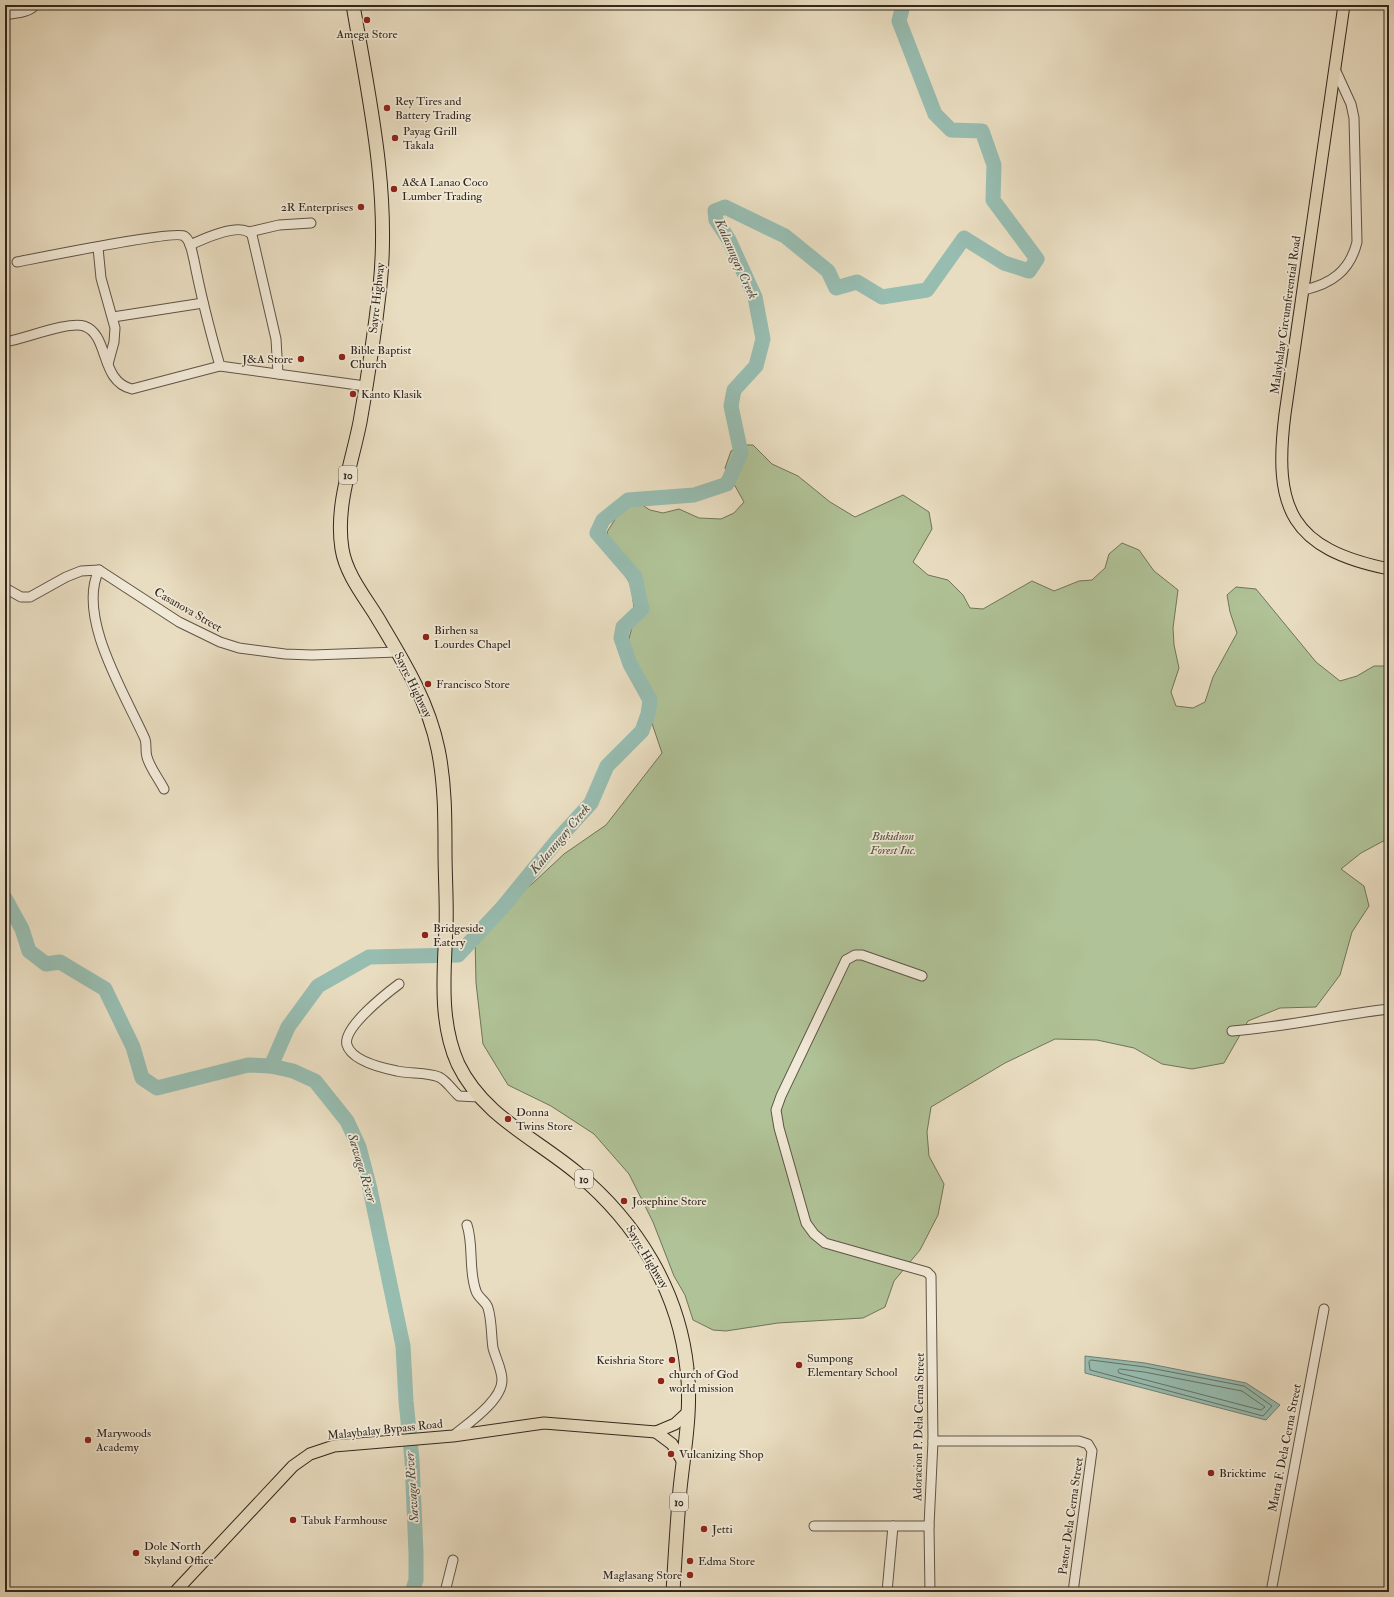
<svg xmlns="http://www.w3.org/2000/svg" width="1394" height="1597" font-family="'IM FELL Double Pica',serif">
	<style>
		.green { fill: #b0c297; stroke: #70745a }
		.water { fill: #97bcb0; stroke: #6e8075 }
		.lines { fill: none; stroke-linecap: round; stroke-linejoin: round }
		.shore { stroke: #647266; stroke-width: 1 }
		.river { stroke: #97bcb0; stroke-width: 15 }
		.minor-casing { stroke: #5f5446; stroke-width: 11 }
		.major-casing { stroke: #31271d; stroke-width: 13 }
		.highway-casing { stroke: #31271d; stroke-width: 15 }
		.minor { stroke: #f1e9d7; stroke-width: 9 }
		.major { stroke: #e9ddc1; stroke-width: 11 }
		.highway { stroke: #e9ddc1; stroke-width: 13 }
		.poi-dot { fill: #8f2418; stroke: #f1e9d7; stroke-width: 1.5 }
		.labels { text-anchor: middle; dominant-baseline: central; stroke-width: 3.5; stroke-linejoin: round; paint-order: stroke }
		.shield { fill: #f1e9d7; stroke: #6b6155; stroke-width: 1 }
		.shield-label { font-size: 11px; font-weight: bold; fill: #31271d }
		.poi-label { font-size: 12px; fill: #31271d; stroke: #f1e9d7; text-anchor: start }
		.street-label { font-size: 12px; fill: #31271d; stroke: #f1e9d7 }
		.park-label { font-size: 12px; font-style: italic; fill: #514e3c; stroke: #f1e9d7 }
		.water-label { font-size: 13px; font-style: italic; fill: #4a4c42; stroke: #f1e9d7 }
	</style>
	<rect width="100%" height="100%" fill="#e9ddc1"/>
	<filter id="stains"><feTurbulence type="fractalNoise" baseFrequency=".005" numOctaves="4"/><feColorMatrix values="0 0 0 0 .2 0 0 0 0 .09 0 0 0 0 .02 0 0 0 .5 -.17"/></filter>
	<radialGradient id="worn" r=".72"><stop offset=".6" stop-color="#630" stop-opacity="0"/><stop offset="1" stop-color="#630" stop-opacity=".3"/></radialGradient>
	<polygon class="green" points="740,445 753,445 772,464 798,476 830,502 855,517 903,495 929,512 932,529 913,562 928,575 948,580 963,595 970,608 983,609 1032,581 1054,591 1079,581 1092,580 1105,568 1109,554 1122,543 1139,550 1154,571 1178,590 1173,628 1174,645 1179,668 1171,692 1176,706 1193,708 1205,702 1213,677 1237,633 1230,612 1227,595 1236,587 1256,589 1316,662 1340,681 1357,676 1374,666 1389,666 1389,838 1361,853 1341,869 1364,886 1369,906 1352,932 1340,975 1316,1007 1280,1008 1248,1021 1224,1063 1192,1069 1162,1064 1134,1048 1097,1040 1055,1039 1005,1063 931,1107 927,1132 929,1156 944,1184 938,1215 920,1250 894,1281 885,1307 863,1318 778,1323 726,1331 713,1330 693,1320 685,1295 674,1276 653,1222 629,1174 594,1134 551,1106 508,1085 483,1044 476,983 475,936 502,908 533,883 564,854 606,825 662,753 635,673 628,642 635,616 631,585 615,560 607,532 621,510 636,501 650,510 663,513 679,509 699,518 721,519 734,513 744,502 725,468 731,451"/>
	<polygon class="water" points="1085,1356 1145,1363 1246,1383 1280,1405 1266,1420 1085,1373"/>
	<g class="lines">
		<g class="shore">
			<polygon points="1091,1360 1145,1367 1244,1386 1272,1406 1263,1416 1090,1370 1089,1362"/>
			<polygon points="1120,1369 1144,1372 1242,1391 1265,1407 1261,1410 1119,1373 1118,1371"/>
		</g>
		<g class="river">
			<polyline points="5,898 22,929 29,951 46,964 60,962 105,989 133,1047 142,1078 157,1088 248,1065 271,1066 293,1071 315,1081 347,1121 359,1147 370,1189 403,1346 406,1401 412,1460 416,1553 416,1580 412,1592"/>
			<polyline points="271,1066 288,1027 318,986 369,957 458,955 502,908 559,838 591,803 607,766 642,731 648,714 650,700 630,664 621,638 623,627 642,609 635,577 597,533 603,520 628,500 694,495 727,484 741,453 731,406 734,390 756,366 763,339 755,297 729,240 716,220 715,211 725,207 785,236 828,271 836,288 857,282 882,297 927,290 964,238 1004,263 1029,271 1037,259 993,200 994,165 982,131 951,130 935,114 899,21 903,5"/>
		</g>
		<defs>
			<g id="minor">
				<path d="M5,15C15,13 29,13 35,5"/>
				<polyline points="249,232 279,225 311,223"/>
				<path d="M190,245C203,239 241,221 252,235L276,339L278,374"/>
				<polyline points="98,248 101,278 115,328 114,342 108,364"/>
				<path d="M17,262C38,258 175,230 184,236C191,240 192,253 194,260C201,296 210,331 220,366L365,386"/>
				<path d="M1304,290C1331,284 1350,271 1357,242L1354,118L1351,104L1335,69"/>
				<polyline points="113,317 203,303"/>
				<path d="M5,342C24,339 68,321 84,326C110,335 99,381 132,389L220,366"/>
				<path d="M99,570C76,617 126,696 145,739C147,745 145,751 147,757C150,768 159,779 164,789"/>
				<polyline points="5,588 21,597 30,597 66,577 81,571 99,570 179,622 220,642 239,648 285,654 312,655 398,652"/>
				<polyline points="922,976 862,955 855,955 846,960 781,1096 776,1110 779,1128 806,1223 814,1234 825,1243 927,1272 931,1276 933,1441 929,1526 930,1592"/>
				<path d="M399,984C387,993 342,1028 347,1045C352,1061 382,1068 397,1071C410,1074 427,1072 439,1077C447,1081 452,1090 459,1096L479,1097"/>
				<path d="M1232,1031C1285,1027 1337,1015 1389,1009"/>
				<path d="M453,1436C467,1424 502,1401 502,1380C502,1370 496,1359 493,1348C491,1335 492,1321 488,1308C486,1301 478,1298 476,1291C468,1269 474,1246 467,1225"/>
				<polyline points="933,1441 1079,1441 1088,1444 1092,1451 1073,1592"/>
				<polyline points="814,1526 929,1526"/>
				<polyline points="445,1592 453,1560"/>
				<polyline points="887,1592 893,1526"/>
				<polyline points="1271,1592 1324,1309"/>
			</g>
			<g id="major">
				<path d="M1344,5L1285,414C1273,509 1291,549 1389,569"/>
				<polyline points="656,1432 672,1444 683,1462"/>
				<polyline points="175,1592 293,1466 310,1454 334,1446 453,1436 544,1423 656,1432 675,1424 688,1412"/>
			</g>
			<path id="highway" d="M353,5C369,98 390,191 380,286C375,331 368,377 360,422C352,463 335,506 342,549C346,574 364,596 377,617C402,659 428,700 438,749C445,783 445,817 445,851C445,877 447,903 446,928C444,973 439,1022 458,1064C483,1116 535,1138 577,1173C637,1223 679,1291 687,1369C692,1409 684,1450 680,1489C677,1523 675,1558 673,1592"/>
		</defs>
		<use href="#minor" class="minor-casing"/>
		<use href="#major" class="major-casing"/>
		<use href="#highway" class="highway-casing"/>
		<use href="#minor" class="minor"/>
		<use href="#major" class="major"/>
		<use href="#highway" class="highway"/>
	</g>
	<g class="poi-dot">
		<circle cx="367" cy="20" r="4"/>
		<circle cx="387" cy="108" r="4"/>
		<circle cx="395" cy="138" r="4"/>
		<circle cx="394" cy="189" r="4"/>
		<circle cx="361" cy="207" r="4"/>
		<circle cx="342" cy="357" r="4"/>
		<circle cx="301" cy="359" r="4"/>
		<circle cx="353" cy="394" r="4"/>
		<circle cx="426" cy="637" r="4"/>
		<circle cx="428" cy="684" r="4"/>
		<circle cx="425" cy="935" r="4"/>
		<circle cx="508" cy="1119" r="4"/>
		<circle cx="624" cy="1201" r="4"/>
		<circle cx="672" cy="1360" r="4"/>
		<circle cx="799" cy="1365" r="4"/>
		<circle cx="661" cy="1381" r="4"/>
		<circle cx="88" cy="1440" r="4"/>
		<circle cx="671" cy="1454" r="4"/>
		<circle cx="1211" cy="1473" r="4"/>
		<circle cx="293" cy="1520" r="4"/>
		<circle cx="704" cy="1529" r="4"/>
		<circle cx="136" cy="1553" r="4"/>
		<circle cx="690" cy="1561" r="4"/>
		<circle cx="690" cy="1575" r="4"/>
	</g>
	<g class="labels">
		<g class="shield">
			<rect x="339" y="466" width="18" height="18" rx="3"/>
			<rect x="575" y="1170" width="18" height="18" rx="3"/>
			<rect x="670" y="1493" width="18" height="18" rx="3"/>
		</g>
		<g class="shield-label">
			<text x="348" y="475">10</text>
			<text x="584" y="1179">10</text>
			<text x="679" y="1502">10</text>
		</g>
		<g class="poi-label">
			<text x="367" y="34" text-anchor="middle">Amega Store</text>
			<text x="395" y="101">Rey Tires and<tspan x="395" dy="14">Battery Trading</tspan></text>
			<text x="403" y="131">Payag Grill<tspan x="403" dy="14">Takala</tspan></text>
			<text x="402" y="182">A&amp;A Lanao Coco<tspan x="402" dy="14">Lumber Trading</tspan></text>
			<text x="353" y="207" text-anchor="end">2R Enterprises</text>
			<text x="350" y="350">Bible Baptist<tspan x="350" dy="14">Church</tspan></text>
			<text x="293" y="359" text-anchor="end">J&amp;A Store</text>
			<text x="361" y="394">Kanto Klasik</text>
			<text x="434" y="630">Birhen sa<tspan x="434" dy="14">Lourdes Chapel</tspan></text>
			<text x="436" y="684">Francisco Store</text>
			<text x="433" y="928">Bridgeside<tspan x="433" dy="14">Eatery</tspan></text>
			<text x="516" y="1112">Donna<tspan x="516" dy="14">Twins Store</tspan></text>
			<text x="632" y="1201">Josephine Store</text>
			<text x="807" y="1358">Sumpong<tspan x="807" dy="14">Elementary School</tspan></text>
			<text x="664" y="1360" text-anchor="end">Keishria Store</text>
			<text x="669" y="1374">church of God<tspan x="669" dy="14">world mission</tspan></text>
			<text x="96" y="1433">Marywoods<tspan x="96" dy="14">Academy</tspan></text>
			<text x="679" y="1454">Vulcanizing Shop</text>
			<text x="1219" y="1473">Bricktime</text>
			<text x="301" y="1520">Tabuk Farmhouse</text>
			<text x="712" y="1529">Jetti</text>
			<text x="144" y="1546">Dole North<tspan x="144" dy="14">Skyland Office</tspan></text>
			<text x="698" y="1561">Edma Store</text>
			<text x="682" y="1575" text-anchor="end">Maglasang Store</text>
		</g>
		<g class="street-label">
			<text transform="translate(377 298) rotate(-84)">Sayre Highway</text>
			<text transform="translate(1286 315) rotate(-82)">Malaybalay Circumferential Road</text>
			<text transform="translate(188 610) rotate(30)">Casanova Street</text>
			<text transform="translate(413 685) rotate(64)">Sayre Highway</text>
			<text transform="translate(647 1257) rotate(59)">Sayre Highway</text>
			<text transform="translate(919 1427) rotate(-89)">Adoracion P. Dela Cerna Street</text>
			<text transform="translate(385 1430) rotate(-6)">Malaybalay Bypass Road</text>
			<text transform="translate(1285 1448) rotate(-79)">Marta F. Dela Cerna Street</text>
			<text transform="translate(1071 1516) rotate(-82)">Pastor Dela Cerna Street</text>
		</g>
		<g class="park-label">
			<text x="893" y="836">Bukidnon<tspan x="893" dy="14">Forest Inc.</tspan></text>
		</g>
		<g class="water-label">
			<text transform="translate(736 259) rotate(66)">Kalasungay Creek</text>
			<text transform="translate(560 839) rotate(-50)">Kalasungay Creek</text>
			<text transform="translate(362 1168) rotate(73)">Sawaga River</text>
			<text transform="translate(412 1487) rotate(-94)">Sawaga River</text>
		</g>
	</g>
	<rect width="1394" height="1597" fill="none" stroke="#e9ddc1" stroke-width="20"/>
	<rect x="6" y="6" width="1382" height="1585" fill="none" stroke="#31271d" stroke-width="2"/>
	<rect x="10" y="10" width="1374" height="1577" fill="none" stroke="#31271d"/>
	<rect width="100%" height="100%" filter="url(#stains)"/>
	<rect width="100%" height="100%" fill="url(#worn)"/>
</svg>
